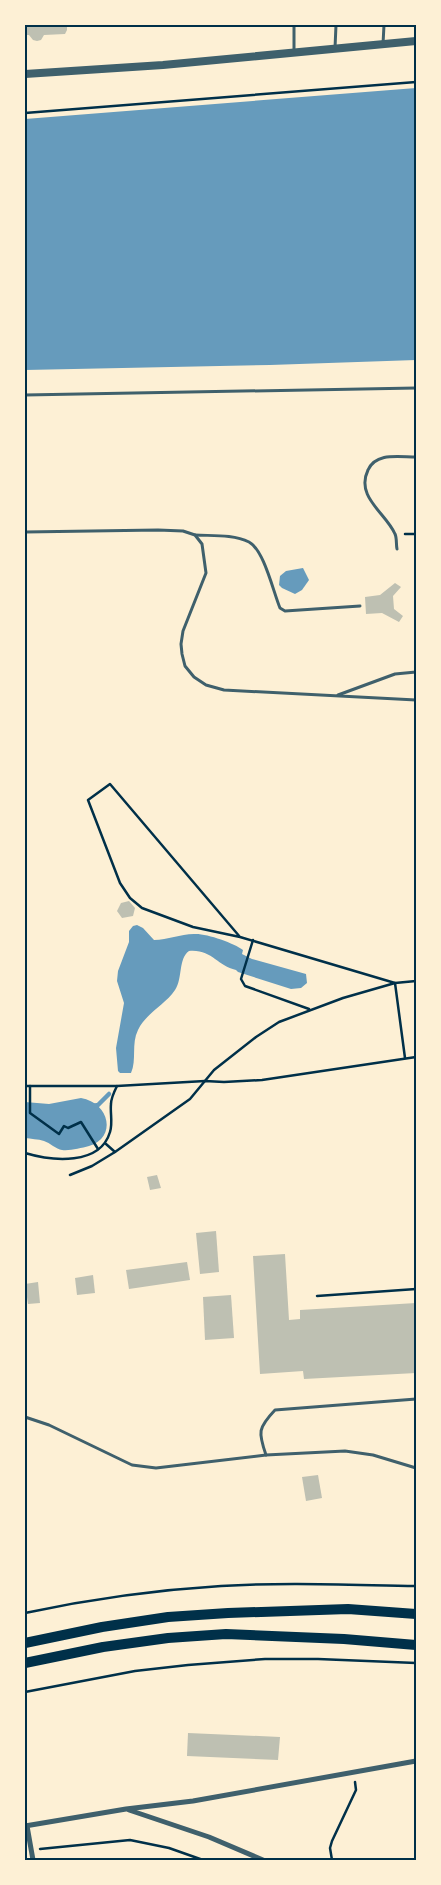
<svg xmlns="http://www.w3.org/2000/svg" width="441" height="1885" font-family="'Times New Roman',serif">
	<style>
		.water { fill: #669bbc }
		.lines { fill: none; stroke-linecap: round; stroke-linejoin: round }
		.stream { stroke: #669bbc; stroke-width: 4.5 }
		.building { fill: #bec0b2 }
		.path { stroke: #003049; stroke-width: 2.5 }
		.service { stroke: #3f606c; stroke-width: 3 }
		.minor { stroke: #3f606c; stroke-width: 5 }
		.tertiary { stroke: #3f606c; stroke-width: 8 }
		.primary { stroke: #003049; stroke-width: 10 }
		.neatline { fill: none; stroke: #003049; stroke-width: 2 }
	</style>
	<rect width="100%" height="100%" fill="#fdf0d5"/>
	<g class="water">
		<polygon points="416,88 416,360 270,365 25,370 25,119"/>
		<polygon points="303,568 309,580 302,590 295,594 282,588 279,585 280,576 286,571"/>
		<path d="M137,925L143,928L154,940C168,940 180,934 194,934C206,933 234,943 243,950L242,954L252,959L306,974L307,983L301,988L291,989L238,972L236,970C217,966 212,949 189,951C178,959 183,978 175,990C165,1005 146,1013 138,1030C131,1044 137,1060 131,1073H120L118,1071L116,1048L124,1003L117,981L118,971L129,942V931L133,926Z"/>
		<path d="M81,1098C110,1103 117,1138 89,1146C81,1148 70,1151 62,1150C56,1149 50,1143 44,1141C38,1139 31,1139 25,1138V1102L49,1104Z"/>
	</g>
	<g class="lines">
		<polyline class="stream" points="93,1106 98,1105 109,1094"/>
	</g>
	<g class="building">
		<polygon points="25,25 67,25 67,30 65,34 44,35 41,40 37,41 33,40 29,35 25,35"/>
		<polygon points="395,583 401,587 393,596 394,609 403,616 399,622 382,613 366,614 365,597 380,595"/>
		<polygon points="129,901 135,908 133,916 122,918 117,911 121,903"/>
		<polygon points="157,1175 161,1188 150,1190 147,1177"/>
		<polygon points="216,1231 219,1272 200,1274 196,1233"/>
		<polygon points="285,1254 289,1320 300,1319 300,1310 416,1303 416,1373 304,1379 303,1371 260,1374 253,1256"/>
		<polygon points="187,1262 190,1280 129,1289 126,1270"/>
		<polygon points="93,1275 95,1293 77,1295 75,1278"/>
		<polygon points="38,1282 40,1303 28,1304 25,1284"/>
		<polygon points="231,1295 234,1338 205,1340 203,1297"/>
		<polygon points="318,1475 322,1498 306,1501 302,1477"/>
		<polygon points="188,1733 280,1737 278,1760 187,1756"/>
	</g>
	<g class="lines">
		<g class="path">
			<polyline points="25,113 416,82"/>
			<polyline points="405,534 416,534"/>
			<polyline points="240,937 110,784 88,800 120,883 130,898 142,908 193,927 240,937 395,983 416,981"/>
			<polyline points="253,940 241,979 245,986 309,1009"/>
			<polyline points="25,1086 117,1086 205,1081 224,1082 262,1080 416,1057"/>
			<polyline points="30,1086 30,1113 59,1134 64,1126 68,1128 81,1122 98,1149"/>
			<polyline points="106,1144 115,1152"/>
			<path d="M25,1153C52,1161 100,1166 110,1132C113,1123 110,1113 111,1104C111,1098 114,1092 117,1086"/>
			<polyline points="70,1175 92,1166 115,1152 190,1099 214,1070 256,1037 279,1022 343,998 395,983 405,1058"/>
			<polyline points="317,1296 416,1289"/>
			<path d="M25,1613C90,1599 155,1590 221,1586C286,1582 351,1585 416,1586"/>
			<polyline points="25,1692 135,1671 188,1665 265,1659 318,1659 416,1663"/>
			<polyline points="40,1849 130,1840 169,1848 203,1860"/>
			<polyline points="332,1860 330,1848 332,1841 356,1790 355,1782"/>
		</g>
		<g class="service">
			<polyline points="383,44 384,25"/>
			<polyline points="335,48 336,25"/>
			<polyline points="294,52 294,25"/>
			<polyline points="25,395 416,388"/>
			<polyline points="25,532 158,530 183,531 195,535 202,544 206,573 183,631 181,644 182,654 185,666 194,677 206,685 224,690 416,700"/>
			<path d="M195,535C212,536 233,534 249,542C264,550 273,591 280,608L285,611L360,606"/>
			<path d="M397,549C396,545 397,538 395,534C386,513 355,497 368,470C376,452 399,457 416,457"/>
			<polyline points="338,695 395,674 416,672"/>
			<polyline points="25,1417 49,1425 132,1465 156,1468 266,1455 345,1451 373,1455 416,1468"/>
			<path d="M266,1455C258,1432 258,1428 275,1410L416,1399"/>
		</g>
		<g class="minor">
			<polyline points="129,1810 209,1837 263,1860"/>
			<polyline points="25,1826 126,1809 193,1801 416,1761"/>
			<polyline points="27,1826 33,1860"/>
		</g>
		<polyline class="tertiary" points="25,74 163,65 416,41"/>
		<g class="primary">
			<polyline points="25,1643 102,1627 168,1617 228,1613 348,1609 416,1614"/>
			<polyline points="25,1663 103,1647 168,1638 226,1634 344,1639 416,1645"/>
		</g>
	</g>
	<rect width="441" height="1885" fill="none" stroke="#fdf0d5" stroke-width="52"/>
	<rect x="26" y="26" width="389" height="1833" class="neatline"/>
</svg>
